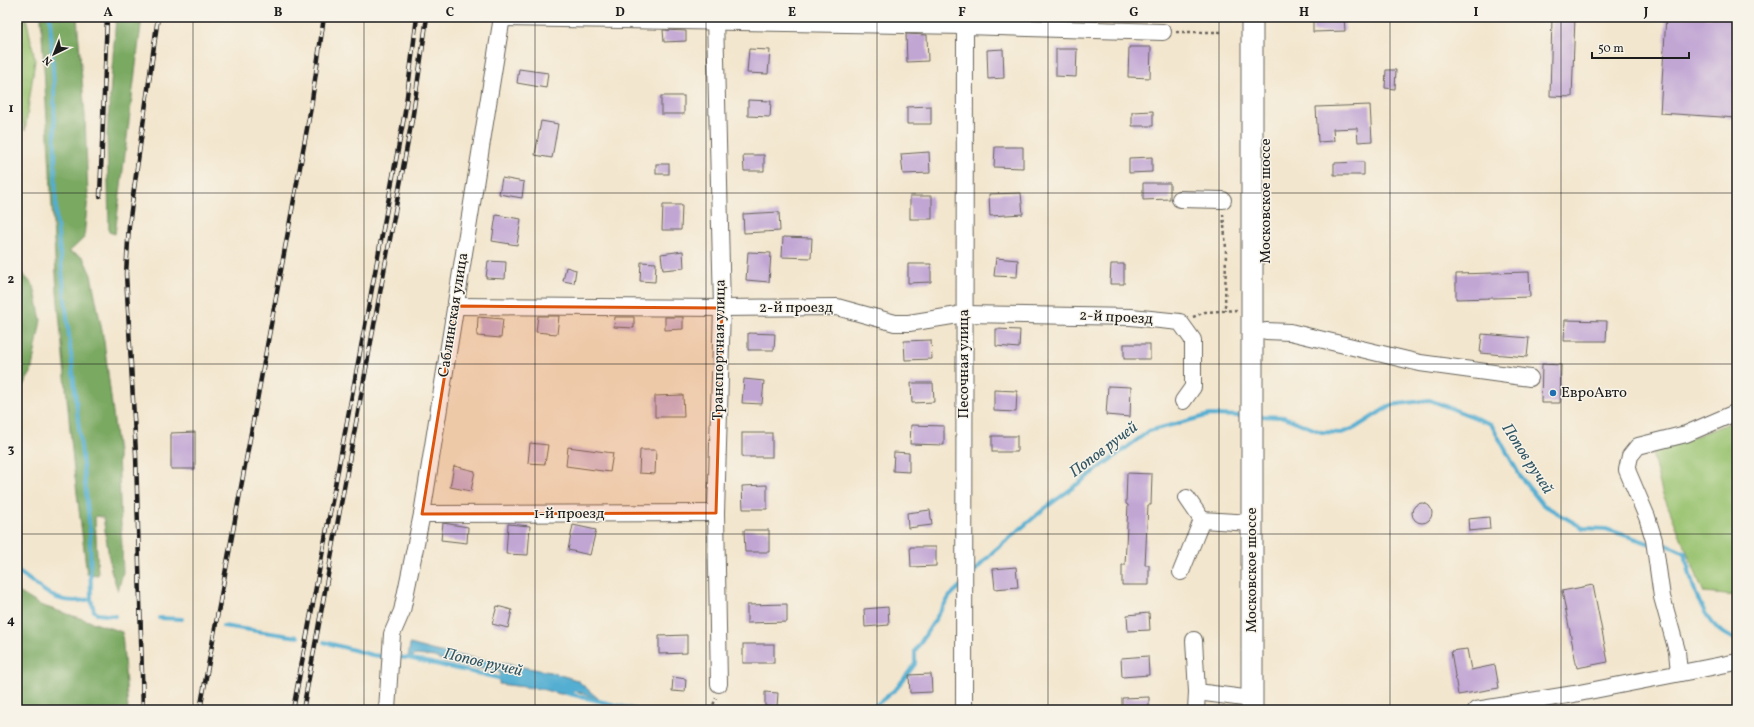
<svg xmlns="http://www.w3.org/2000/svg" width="1754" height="727" font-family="Vollkorn,serif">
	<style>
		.green { fill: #99c370; stroke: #5a7046 }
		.forest { fill: #7aa962; stroke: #4b623f }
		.water { fill: #53aed1; stroke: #386576 }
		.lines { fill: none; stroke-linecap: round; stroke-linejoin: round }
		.stream { stroke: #53aed1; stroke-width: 4 }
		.building { fill: #c1a6d4 }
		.minor-casing { stroke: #67635a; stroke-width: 18 }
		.major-casing { stroke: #67635a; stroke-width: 23 }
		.path { stroke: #67635a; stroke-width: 2.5; stroke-dasharray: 3 3; stroke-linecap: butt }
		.minor { stroke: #fff; stroke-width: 16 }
		.major { stroke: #fff; stroke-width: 21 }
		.rail-casing { stroke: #1c1c1c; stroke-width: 4.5 }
		.rail { stroke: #f7f3e8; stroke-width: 3; stroke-dasharray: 9; stroke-linecap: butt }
		.marked { fill: #de560d; fill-opacity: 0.2; stroke: #de560d; stroke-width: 3; stroke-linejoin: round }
		.grid { fill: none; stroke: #1c1c1c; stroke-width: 1; stroke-opacity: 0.55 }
		.poi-dot { fill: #1f6fb2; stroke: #f7f3e8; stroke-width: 1.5 }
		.labels { text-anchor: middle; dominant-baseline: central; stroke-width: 3; stroke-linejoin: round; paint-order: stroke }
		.street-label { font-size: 15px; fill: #1c1c1c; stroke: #f7f3e8 }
		.poi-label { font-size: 15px; fill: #1c1c1c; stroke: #f7f3e8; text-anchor: start }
		.water-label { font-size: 16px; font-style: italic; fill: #325664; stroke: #f7f3e8 }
		.neatline { fill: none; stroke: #1c1c1c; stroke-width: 1.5 }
		.grid-label { font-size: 13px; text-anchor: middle; font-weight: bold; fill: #1c1c1c }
	</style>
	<rect width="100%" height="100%" fill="#f7f3e8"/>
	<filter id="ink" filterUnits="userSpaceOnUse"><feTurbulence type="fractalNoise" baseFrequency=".025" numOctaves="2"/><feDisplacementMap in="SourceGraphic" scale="8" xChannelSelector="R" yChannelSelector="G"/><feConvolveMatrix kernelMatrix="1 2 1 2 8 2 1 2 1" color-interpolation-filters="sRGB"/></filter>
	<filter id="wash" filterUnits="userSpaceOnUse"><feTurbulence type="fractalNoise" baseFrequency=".012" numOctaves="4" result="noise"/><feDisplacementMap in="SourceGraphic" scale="16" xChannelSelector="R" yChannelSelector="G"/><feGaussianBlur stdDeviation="0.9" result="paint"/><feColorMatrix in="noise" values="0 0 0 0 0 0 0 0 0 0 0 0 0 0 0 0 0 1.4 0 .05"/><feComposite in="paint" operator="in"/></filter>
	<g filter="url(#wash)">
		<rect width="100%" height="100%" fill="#f3e6ce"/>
		<g class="green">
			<polygon points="17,17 26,17 35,60 25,131 17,102"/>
			<polygon points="1737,420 1737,596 1704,593 1662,492 1652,453"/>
		</g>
		<g class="forest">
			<polygon points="41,17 77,17 85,116 88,197 84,238 69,252 83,257 91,275 104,341 118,453 123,572 118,591 111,570 103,517 95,516 98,575 87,574 73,461 57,292"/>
			<polygon points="116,17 142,17 115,234 109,232 107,134"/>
			<polygon points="17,268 34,286 41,320 31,373 17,395"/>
			<polygon points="17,591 40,605 122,632 128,710 17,710"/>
		</g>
		<polygon class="water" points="410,644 435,651 550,672 577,680 600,700 576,691 570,694 560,694 541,689 499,684 500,672 445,662 435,657 416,655 408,658"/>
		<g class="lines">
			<g class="stream">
				<polyline points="50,17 54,88 56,216 90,530 91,599"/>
				<polyline points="1258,416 1284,417 1321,432 1341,433 1355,428 1391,405 1430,400 1491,424 1520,476 1542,504 1583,528 1606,529 1651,544"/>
				<path d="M1657,545H1667L1685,553C1690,579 1698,610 1718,629C1723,634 1731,637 1737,641"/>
				<path d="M17,571C45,589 53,607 91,599L94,611L98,614L115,616"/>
				<polyline points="969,577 994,551 1044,509 1149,431 1210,415 1245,416"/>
				<polyline points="159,618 182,619"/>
				<polyline points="223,626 298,637"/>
				<polyline points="324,642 372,655 387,657"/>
				<polyline points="394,657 408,658 503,679"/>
				<polyline points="566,693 636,710"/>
				<polyline points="870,710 897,688 915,664 915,651 950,596 960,586"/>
			</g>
		</g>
		<g id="blocks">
			<g class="building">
				<polygon points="1313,17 1344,17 1345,31 1313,32"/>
				<polygon points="1552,17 1575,17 1572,97 1550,96"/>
				<polygon points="1666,17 1737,17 1737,118 1660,113"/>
				<polygon points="663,30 686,31 686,41 664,42"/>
				<polygon points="906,34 927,35 928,61 907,62"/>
				<polygon points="1129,47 1151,47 1150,78 1128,77"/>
				<polygon points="749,49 770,50 768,74 747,73"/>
				<polygon points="1003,49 1004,78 988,79 987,50"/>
				<polygon points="1056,49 1077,49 1076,77 1056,76"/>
				<polygon points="519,69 548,73 546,88 517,83"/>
				<polygon points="1386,70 1396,70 1395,89 1385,88"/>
				<rect x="661" y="96" width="23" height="18"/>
				<polygon points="748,100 771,101 770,117 748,116"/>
				<polygon points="1370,105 1372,141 1358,142 1357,128 1333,129 1334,141 1318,142 1316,107"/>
				<polygon points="931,106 931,124 907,124 907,107"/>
				<polygon points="1153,111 1153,126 1132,126 1132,112"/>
				<polygon points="541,121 558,124 552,158 535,155"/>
				<polygon points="995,147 1023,147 1023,168 994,167"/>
				<polygon points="929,152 930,173 903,174 901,154"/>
				<polygon points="743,155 764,155 764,171 744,171"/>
				<polygon points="1152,157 1152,172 1129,173 1129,158"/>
				<polygon points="1364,162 1364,175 1334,175 1334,163"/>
				<rect x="656" y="164" width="13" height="10"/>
				<polygon points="502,178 524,182 522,198 499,194"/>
				<polygon points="1143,183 1170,183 1170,199 1143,200"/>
				<polygon points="1021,193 1023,214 990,216 989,194"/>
				<rect x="910" y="196" width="22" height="23"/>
				<polygon points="663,205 682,205 681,230 662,230"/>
				<polygon points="779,212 780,231 744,233 743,214"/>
				<polygon points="496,215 521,219 517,245 492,241"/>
				<polygon points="783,237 812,238 811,258 782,257"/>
				<polygon points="683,251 684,268 663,270 661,254"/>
				<polygon points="748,252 771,253 769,282 746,280"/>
				<polygon points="996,258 1018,260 1017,277 994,276"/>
				<polygon points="488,261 506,262 505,279 486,278"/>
				<polygon points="641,262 656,263 655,282 640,281"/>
				<polygon points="908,264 931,264 931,282 908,283"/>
				<polygon points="1111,264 1124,264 1124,284 1110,284"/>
				<polygon points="566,267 576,270 574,283 563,281"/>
				<polygon points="1529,272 1530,297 1456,299 1456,274"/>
				<polygon points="538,316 559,316 557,334 536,332"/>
				<polygon points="478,317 503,319 501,338 477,336"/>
				<polygon points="615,317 634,317 634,328 614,327"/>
				<polygon points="665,317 683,317 683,329 665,330"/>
				<polygon points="1565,320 1607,321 1606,341 1564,341"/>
				<polygon points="996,329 1020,330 1019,348 996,346"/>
				<polygon points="748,333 775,334 774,350 748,350"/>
				<polygon points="1482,334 1529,338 1527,357 1480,353"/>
				<polygon points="931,340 932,359 905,360 904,341"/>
				<rect x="1124" y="344" width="26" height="15"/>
				<polygon points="1542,364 1561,365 1560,403 1541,403"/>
				<polygon points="744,379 764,381 762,404 742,403"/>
				<polygon points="911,383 933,383 934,402 912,403"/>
				<polygon points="1108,386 1131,387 1130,417 1106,415"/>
				<polygon points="994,390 1017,391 1016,412 994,411"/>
				<polygon points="683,395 684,417 655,417 655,396"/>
				<polygon points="911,425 944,426 944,445 910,444"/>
				<polygon points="195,432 195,469 171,469 171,433"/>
				<rect x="742" y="433" width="30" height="24"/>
				<rect x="992" y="436" width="25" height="16"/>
				<polygon points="530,443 548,445 545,464 528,463"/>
				<polygon points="568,447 613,453 610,472 566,466"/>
				<polygon points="640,450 656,450 655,474 639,473"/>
				<polygon points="894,452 909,453 909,472 893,471"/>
				<polygon points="454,466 475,471 471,491 450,487"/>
				<polygon points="1127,473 1152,474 1151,505 1148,505 1145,565 1149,565 1149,585 1122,585 1122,565 1125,565 1128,505 1126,504"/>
				<polygon points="767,485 767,509 743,509 742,486"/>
				<circle cx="1422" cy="513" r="10"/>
				<polygon points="930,510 932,525 908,528 907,513"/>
				<polygon points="1489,517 1490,529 1469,531 1468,519"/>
				<polygon points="443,523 468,527 467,543 441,540"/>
				<polygon points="508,524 530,526 528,555 506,554"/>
				<polygon points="573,525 596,530 590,555 568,550"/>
				<polygon points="744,530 769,530 769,552 745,552"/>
				<polygon points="910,547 936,547 936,566 911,567"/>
				<polygon points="1016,567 1018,587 995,589 993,569"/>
				<polygon points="1593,585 1608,662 1577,668 1562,591"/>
				<polygon points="787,604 787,622 747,623 747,605"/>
				<polygon points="497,606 512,610 508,628 492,624"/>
				<polygon points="888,607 889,625 865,627 864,609"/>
				<polygon points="1149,613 1150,630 1128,631 1127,615"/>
				<polygon points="687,635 687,653 659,654 659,636"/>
				<rect x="743" y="644" width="31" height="19"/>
				<polygon points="1467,649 1471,670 1495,665 1499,688 1458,695 1451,651"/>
				<polygon points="1148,656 1149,675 1122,677 1121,658"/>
				<polygon points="931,674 932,692 910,693 909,675"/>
				<polygon points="673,677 686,679 685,692 672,691"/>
				<polygon points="765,692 778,693 777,707 765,706"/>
				<polygon points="1149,697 1149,710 1122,710 1122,698"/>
			</g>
		</g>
	</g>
	<g filter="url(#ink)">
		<use href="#blocks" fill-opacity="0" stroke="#67635a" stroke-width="1"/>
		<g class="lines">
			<defs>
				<g id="minor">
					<polyline points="715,17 722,308 716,513 719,684"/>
					<polyline points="501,18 965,26 1163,32"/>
					<polyline points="1180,199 1223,200"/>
					<polyline points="456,306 722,308 837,307 895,323 909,323 964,314 1131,317 1180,322 1193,340 1193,387 1183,401"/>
					<polyline points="1266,331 1290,332 1420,363 1530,378"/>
					<polyline points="422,514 716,513"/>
					<polyline points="1202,520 1252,523"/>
					<polyline points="1181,572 1202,520 1187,498"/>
					<polyline points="1194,640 1197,692 1196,710"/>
					<polyline points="1679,673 1677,651 1662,597 1654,540 1647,517 1627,470 1630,456 1638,446 1686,434 1737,412"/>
					<polyline points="1197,692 1252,699"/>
					<polyline points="387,710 392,634 402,611 422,514 502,17"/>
					<polyline points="964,710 965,17"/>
					<polyline points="1476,710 1574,694 1737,662"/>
				</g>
				<polyline id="major" points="1252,710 1252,17"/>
			</defs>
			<use href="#minor" class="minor-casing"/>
			<use href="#major" class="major-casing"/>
			<g class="path">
				<polyline points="1176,32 1222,32"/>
				<polyline points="1223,214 1226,248 1225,311"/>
				<polyline points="1193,317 1205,312 1237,310"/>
				<polyline points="711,710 716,698"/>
			</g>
			<use href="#minor" class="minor"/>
			<use href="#major" class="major"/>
			<defs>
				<g id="rail">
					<polyline points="100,196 107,17"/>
					<polyline points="143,710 136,454 126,274 129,225 158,17"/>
					<polyline points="200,710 311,107 324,17"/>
					<polyline points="293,710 405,112 417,17"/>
					<polyline points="303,710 413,114 427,17"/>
				</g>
			</defs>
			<use href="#rail" class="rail-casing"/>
			<use href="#rail" class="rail"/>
		</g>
	</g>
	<path class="marked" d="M456,306L722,308L716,513L422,514Z"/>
	<path class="grid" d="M193,17V710M364,17V710M535,17V710M706,17V710M877,17V710M1048,17V710M1219,17V710M1390,17V710M1561,17V710M17,193H1737M17,364H1737M17,534H1737"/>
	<circle class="poi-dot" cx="1553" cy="393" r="4"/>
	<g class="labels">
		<g class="street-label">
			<text transform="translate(1266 201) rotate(-90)">Московское шоссе</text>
			<text x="796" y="308">2-й проезд</text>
			<text transform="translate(454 315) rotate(-81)">Саблинская улица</text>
			<text transform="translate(1116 318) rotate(3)">2-й проезд</text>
			<text transform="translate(720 350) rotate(-89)">Транспортная улица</text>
			<text transform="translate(964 364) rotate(-90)">Песочная улица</text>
			<text x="569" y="514">1-й проезд</text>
			<text transform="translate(1252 570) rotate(-90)">Московское шоссе</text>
		</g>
		<g class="poi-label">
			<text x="1561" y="393">ЕвроАвто</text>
		</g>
		<g class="water-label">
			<text transform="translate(1104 450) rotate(-37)">Попов ручей</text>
			<text transform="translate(1527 459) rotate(57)">Попов ручей</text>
			<text transform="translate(483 663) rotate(13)">Попов ручей</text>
		</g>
	</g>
	<rect width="1754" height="727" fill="none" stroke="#f7f3e8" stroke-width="44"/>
	<g transform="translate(54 54) rotate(223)" stroke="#f7f3e8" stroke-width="3" paint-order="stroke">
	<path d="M0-3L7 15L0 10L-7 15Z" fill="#1c1c1c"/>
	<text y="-6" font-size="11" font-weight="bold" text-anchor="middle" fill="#1c1c1c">N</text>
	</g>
	<path d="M1592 52v6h97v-6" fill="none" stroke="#1c1c1c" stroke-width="2"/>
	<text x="1598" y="52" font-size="12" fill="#1c1c1c" stroke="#f7f3e8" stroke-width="3" paint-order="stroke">50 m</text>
	<rect x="22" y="22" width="1710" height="683" class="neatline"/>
	<g class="grid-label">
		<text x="108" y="16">A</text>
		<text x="278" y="16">B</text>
		<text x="450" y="16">C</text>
		<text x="620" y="16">D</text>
		<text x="792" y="16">E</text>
		<text x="962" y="16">F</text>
		<text x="1134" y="16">G</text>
		<text x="1304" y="16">H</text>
		<text x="1476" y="16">I</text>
		<text x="1646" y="16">J</text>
		<text x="11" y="112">1</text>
		<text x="11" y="283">2</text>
		<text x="11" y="453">3</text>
		<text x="11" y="624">4</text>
	</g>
</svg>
